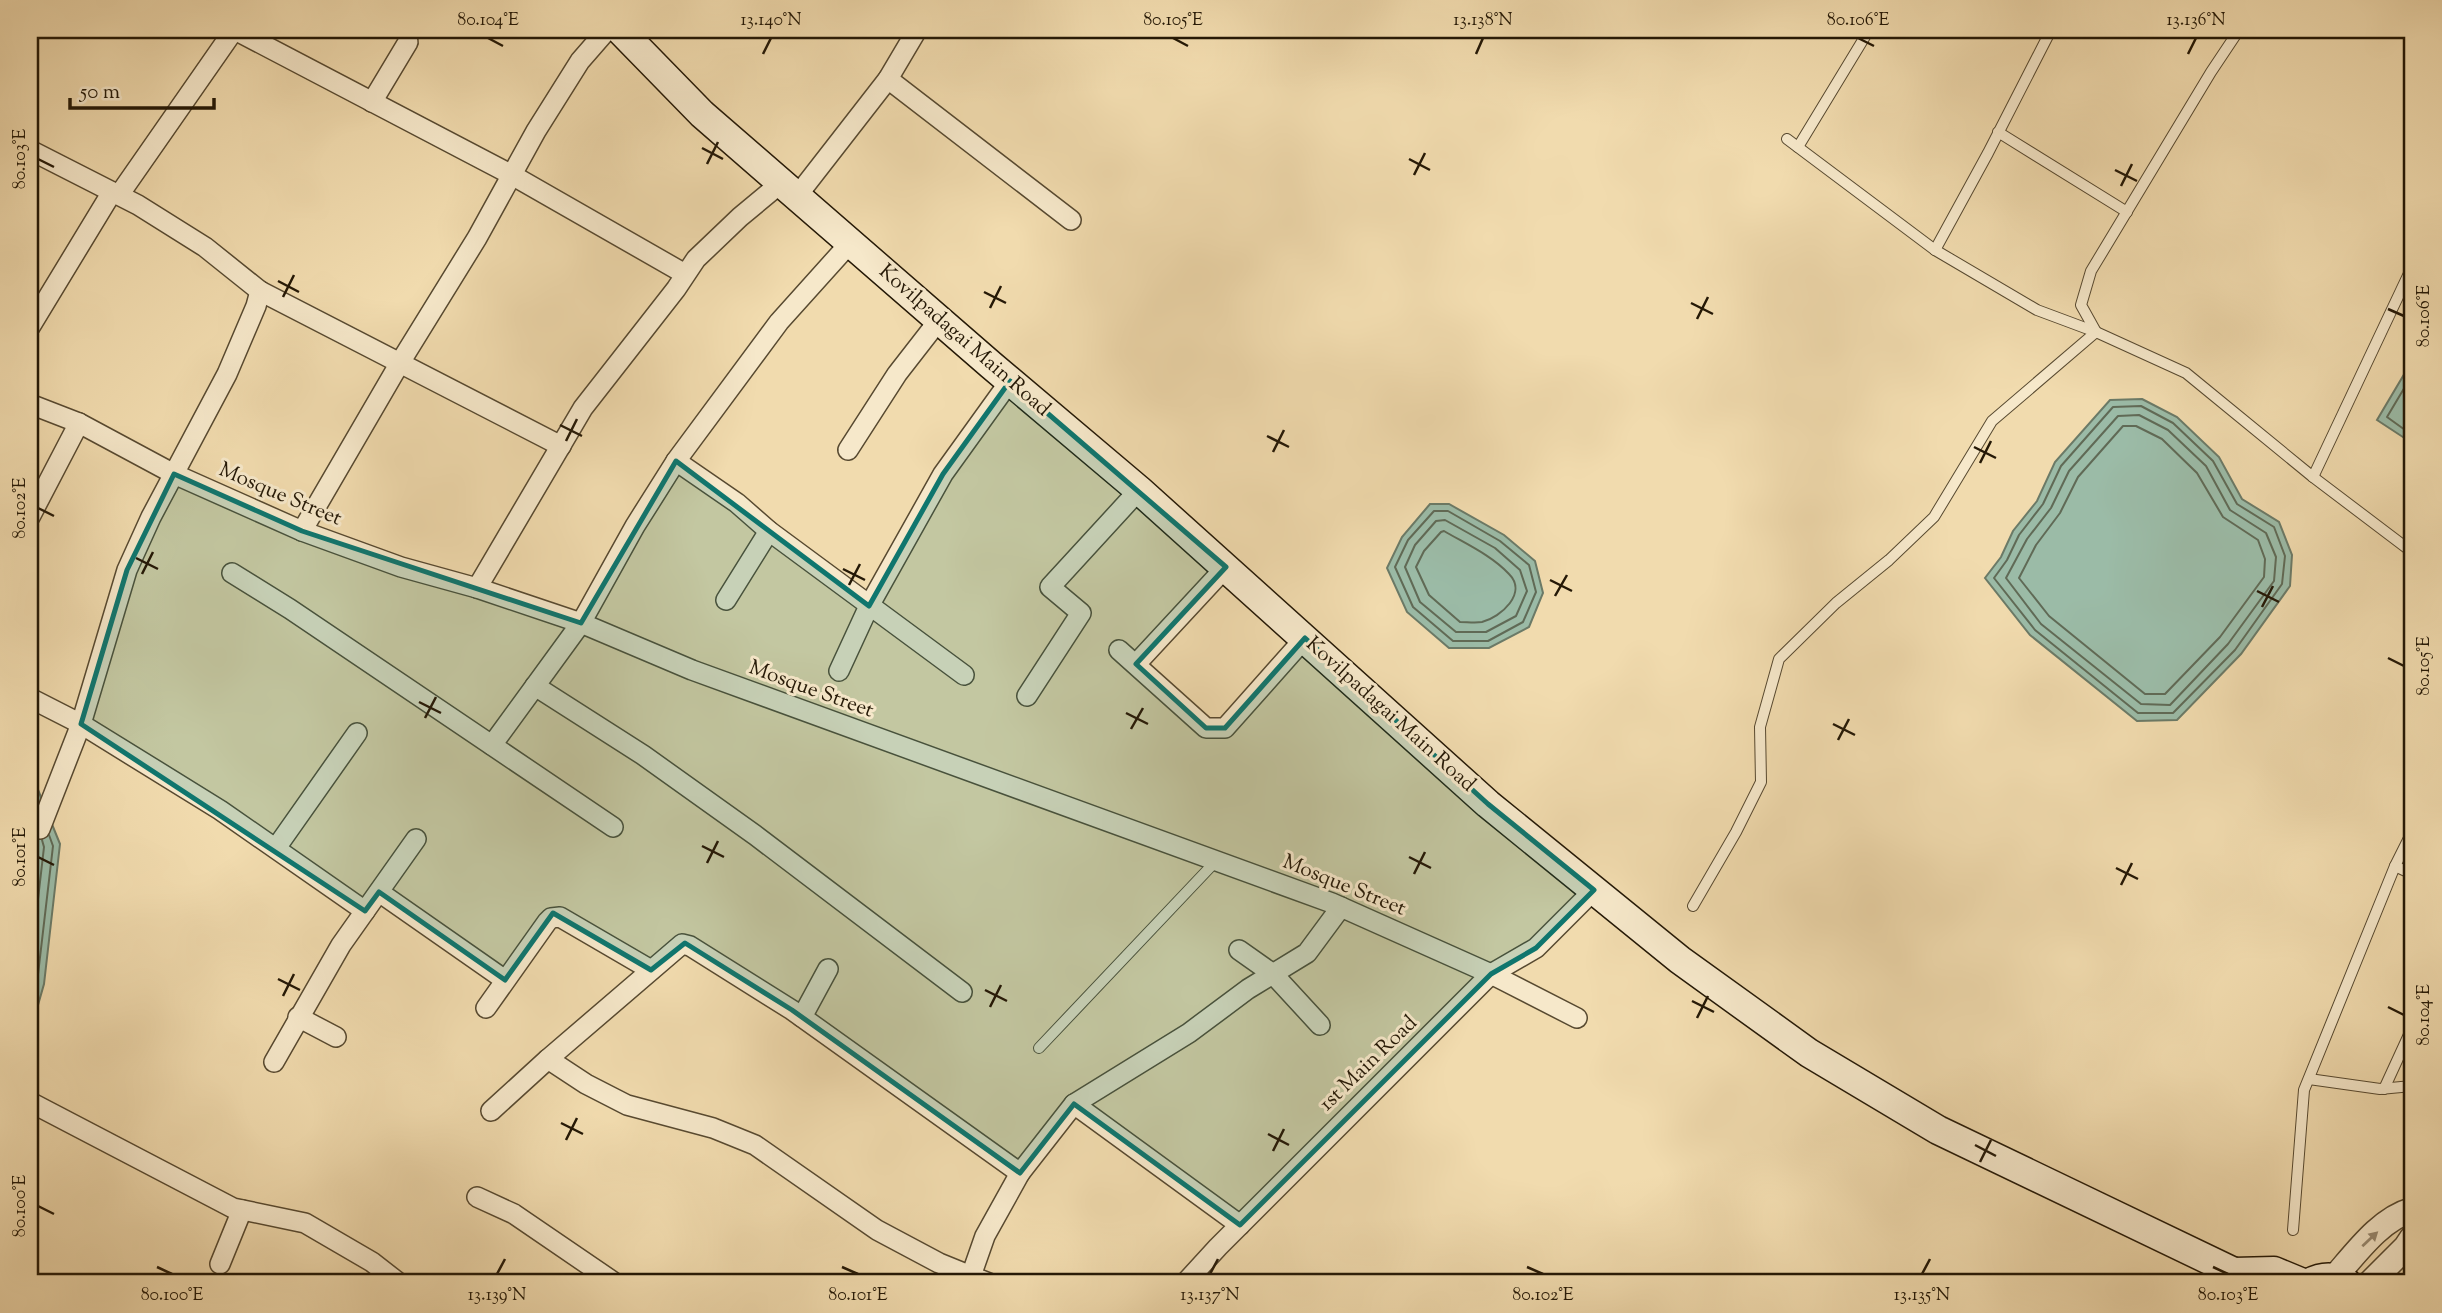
<svg xmlns="http://www.w3.org/2000/svg" width="2442" height="1313" font-family="'Sorts Mill Goudy',serif">
	<style>
		.water { fill: #9bbba7; stroke: #6b7a67; stroke-width: 2 }
		.lines { fill: none; stroke-linecap: round; stroke-linejoin: round }
		.shore { stroke: #606a56; stroke-width: 2 }
		.service-casing { stroke: #574930; stroke-width: 12 }
		.minor-casing { stroke: #574930; stroke-width: 22 }
		.tertiary-casing { stroke: #574930; stroke-width: 27 }
		.secondary-casing { stroke: #241806; stroke-width: 31 }
		.service { stroke: #f6e8ca; stroke-width: 10 }
		.minor { stroke: #f6e8ca; stroke-width: 19 }
		.tertiary { stroke: #f6e8ca; stroke-width: 24 }
		.secondary { stroke: #f6e8ca; stroke-width: 28 }
		.oneway { fill: #988a72 }
		.marked { fill: #0f766e; fill-opacity: 0.2; stroke: #0f766e; stroke-width: 5; stroke-linejoin: round }
		.ticks { fill: none; stroke: #241806; stroke-width: 2.5 }
		.labels { text-anchor: middle; dominant-baseline: central; stroke-width: 6; stroke-linejoin: round; paint-order: stroke }
		.street-label { font-size: 21px; fill: #241806; stroke: #f6e8ca }
		.neatline { fill: none; stroke: #241806; stroke-width: 2.5 }
		.ticks-label { font-size: 18px; text-anchor: middle; fill: #241806 }
	</style>
	<rect width="100%" height="100%" fill="#f1dbae"/>
	<filter id="stains"><feTurbulence type="fractalNoise" baseFrequency=".00286" numOctaves="4"/><feColorMatrix values="0 0 0 0 .2 0 0 0 0 .09 0 0 0 0 .02 0 0 0 .5 -.17"/></filter>
	<radialGradient id="worn" r=".72"><stop offset=".6" stop-color="#630" stop-opacity="0"/><stop offset="1" stop-color="#630" stop-opacity=".3"/></radialGradient>
	<g class="water">
		<polygon points="2412,361 2412,443 2377,420"/>
		<polygon points="2142,399 2177,417 2219,457 2242,499 2279,522 2292,555 2290,586 2241,654 2177,720 2137,721 2030,635 1985,578 2001,557 2013,531 2037,501 2055,462 2110,400"/>
		<polygon points="1430,504 1449,504 1504,535 1535,561 1543,593 1529,627 1489,648 1449,648 1407,612 1387,568 1402,537"/>
		<polygon points="30,770 60,844 44,984 30,1033"/>
	</g>
	<g class="lines">
		<g class="shore">
			<polyline points="2412,375 2387,417 2412,435"/>
			<polygon points="2141,406 2173,423 2213,461 2237,504 2274,527 2285,556 2282,584 2235,650 2173,713 2138,713 2035,630 1994,578 2007,560 2019,535 2043,504 2061,466 2113,407"/>
			<polygon points="2118,416 2139,415 2168,430 2206,466 2230,510 2266,533 2276,557 2274,581 2228,644 2170,705 2141,704 2041,624 2006,578 2027,539 2051,508 2069,471"/>
			<polygon points="2123,426 2136,426 2162,439 2197,473 2223,517 2258,540 2265,559 2264,577 2220,637 2165,694 2145,694 2049,616 2019,578 2036,545 2060,513 2078,477"/>
			<polygon points="1434,511 1448,511 1500,541 1529,565 1536,592 1523,622 1488,641 1453,641 1413,607 1395,567 1408,540"/>
			<polygon points="1445,520 1495,548 1520,570 1527,591 1516,616 1486,632 1456,632 1420,602 1405,567 1415,545 1436,521"/>
			<path d="M1444,531C1466,544 1491,555 1509,574C1528,593 1501,617 1482,622C1475,623 1467,622 1460,622L1429,595L1416,567L1424,551L1441,532Z"/>
			<polyline points="30,969 44,847 42,840"/>
			<polyline points="30,1008 37,983 53,846 49,835"/>
		</g>
		<defs>
			<g id="service">
				<polyline points="1998,132 2127,212"/>
				<polyline points="1787,139 1935,250 2037,310 2096,332 2186,373 2313,477 2412,552"/>
				<polyline points="1798,147 1869,30"/>
				<polyline points="1935,250 1988,153 2051,30"/>
				<polyline points="2313,477 2412,267"/>
				<polyline points="2395,866 2412,874"/>
				<polyline points="1693,906 1736,832 1761,782 1760,727 1779,659 1836,603 1889,560 1934,517 1992,421 2096,332 2081,305 2091,271 2211,72 2239,30"/>
				<polyline points="1039,1048 1216,861"/>
				<polyline points="2309,1079 2380,1089 2412,1086"/>
				<polyline points="2384,1089 2412,1028"/>
				<polyline points="2293,1230 2304,1090 2395,866 2412,832"/>
			</g>
			<g id="minor">
				<polyline points="235,30 512,175 685,274"/>
				<polyline points="888,79 1071,220"/>
				<polyline points="372,102 408,42"/>
				<polyline points="30,150 138,205 205,247 260,291 561,446"/>
				<polyline points="119,195 234,30"/>
				<polyline points="797,196 888,79 917,30"/>
				<polyline points="260,291 256,306 227,374 151,517 127,570 81,724 220,810 365,911"/>
				<polyline points="30,327 112,192"/>
				<polyline points="30,404 79,423 174,474 302,531 401,567 477,588 581,623 692,670 1332,903 1491,974 1577,1018"/>
				<polyline points="848,450 897,374 939,320"/>
				<polyline points="676,461 737,503 769,531 964,675"/>
				<polyline points="30,517 79,423"/>
				<polyline points="302,531 401,361 477,238 536,131 580,61 607,30"/>
				<polyline points="232,573 290,609 613,827"/>
				<polyline points="477,588 583,408 676,289 696,259 740,217 781,183"/>
				<polyline points="726,600 769,531"/>
				<polyline points="1119,650 1206,728 1225,728 1305,638"/>
				<polyline points="1136,664 1226,567"/>
				<polyline points="839,671 869,606 943,474 1010,381"/>
				<polyline points="535,686 643,755 755,835 962,992"/>
				<polyline points="1027,696 1081,613 1050,587 1139,490"/>
				<polyline points="30,698 81,724 40,829"/>
				<polyline points="492,745 581,623 635,526 676,461 779,322 850,243"/>
				<polyline points="276,848 357,733"/>
				<polyline points="379,892 505,980"/>
				<polyline points="1239,950 1273,974 1320,1025"/>
				<polyline points="486,1008 547,922 551,918 560,917 651,970"/>
				<polyline points="298,1017 336,1037"/>
				<polyline points="802,1017 828,969"/>
				<polyline points="548,1059 586,1084 627,1105 713,1128 755,1145 877,1230 939,1263 971,1276"/>
				<polyline points="274,1062 341,945 416,839"/>
				<polyline points="30,1102 233,1208 305,1223 372,1262 399,1283"/>
				<polyline points="1074,1104 1240,1225"/>
				<polyline points="491,1111 548,1059 682,944 690,946 792,1010 1020,1173"/>
				<polyline points="477,1197 514,1214 615,1283"/>
				<polyline points="220,1264 242,1210"/>
				<polyline points="989,1283 971,1276 985,1236 1020,1173 1074,1104 1189,1033 1248,989 1307,953 1341,907"/>
				<polyline points="1185,1283 1218,1247 1491,974 1536,948 1594,890"/>
			</g>
			<g id="tertiary">
				<path d="M2334,1278C2356,1253 2380,1219 2412,1210"/>
				<polyline points="2370,1283 2406,1247 2412,1238"/>
			</g>
			<g id="secondary">
				<polyline points="620,30 702,114 991,365 1139,490 1488,804 1680,960 1809,1053 1938,1130 2234,1272 2242,1283"/>
				<polyline points="2234,1272 2274,1271 2303,1283"/>
				<path d="M2309,1283C2322,1276 2335,1276 2347,1283"/>
			</g>
		</defs>
		<use href="#service" class="service-casing"/>
		<use href="#minor" class="minor-casing"/>
		<use href="#tertiary" class="tertiary-casing"/>
		<use href="#secondary" class="secondary-casing"/>
		<use href="#service" class="service"/>
		<use href="#minor" class="minor"/>
		<use href="#tertiary" class="tertiary"/>
		<use href="#secondary" class="secondary"/>
	</g>
	<defs><path id="oneway-solid" d="M-6-.8H1V-3.2L6.5 0L1 3.2V.8H-6Z" transform="scale(1.75)"/></defs>
	<use class="oneway" href="#oneway-solid" transform="translate(2370 1239) rotate(-43)"/>
	<path class="marked" d="M1010,381L1226,567L1136,664L1206,728H1225L1305,638L1488,804L1594,890L1536,948L1491,974L1240,1225L1074,1104L1020,1173L792,1010L685,943L651,970L553,913L505,980L379,892L365,911L81,724L127,570L174,474L302,531L581,623L676,461L869,606L943,474Z"/>
	<path class="ticks" d="M488,38L503,46M1173,38L1188,46M1858,38L1874,46M763,54L771,38M1476,54L1483,38M2188,54L2196,38M702,148L723,159M38,159L54,167M1409,159L1430,170M707,164L718,142M2115,170L2137,181M1414,175L1425,153M2121,186L2132,164M278,281L299,292M984,292L1006,303M283,297L294,275M1691,303L1713,314M990,308L1001,286M2388,309L2404,316M1697,319L1708,297M560,425L582,436M1267,436L1289,447M566,441L577,419M1974,447L1996,458M1273,452L1284,430M1980,463L1991,441M38,508L54,516M136,558L158,569M843,569L865,580M142,574L153,552M1550,580L1572,591M849,585L860,564M2257,591L2279,602M1555,596L1567,575M2262,607L2273,586M2388,658L2404,666M419,702L441,713M1126,713L1148,724M425,718L436,697M1833,724L1855,735M1131,729L1143,708M1838,740L1849,719M702,846L724,857M38,857L54,865M1409,857L1431,868M707,863L718,841M2116,868L2138,879M1414,874L1425,852M2121,885L2132,863M278,979L300,990M985,990L1007,1001M283,996L294,974M1692,1001L1714,1012M990,1007L1001,985M2388,1007L2404,1015M1697,1018L1708,996M561,1123L583,1134M1268,1134L1289,1145M566,1140L577,1118M1975,1145L1996,1156M1273,1151L1284,1129M1980,1162L1991,1140M38,1206L54,1214M157,1267L172,1274M842,1267L858,1274M1527,1267L1543,1274M2213,1267L2228,1274M497,1274L505,1259M1210,1274L1218,1259M1922,1274L1930,1259"/>
	<g class="labels">
		<g class="street-label">
			<text transform="translate(964 341) rotate(41)">Kovilpadagai Main Road</text>
			<text transform="translate(280 495) rotate(23)">Mosque Street</text>
			<text transform="translate(811 690) rotate(20)">Mosque Street</text>
			<text transform="translate(1390 715) rotate(42)">Kovilpadagai Main Road</text>
			<text transform="translate(1344 886) rotate(22)">Mosque Street</text>
			<text transform="translate(1369 1064) rotate(-44)">1st Main Road</text>
		</g>
	</g>
	<rect width="2442" height="1313" fill="none" stroke="#f1dbae" stroke-width="77"/>
	<path d="M70 98v10h144v-10" fill="none" stroke="#241806" stroke-width="3.5"/>
	<text x="80" y="98" font-size="21" fill="#241806" stroke="#f6e8ca" stroke-width="5" paint-order="stroke">50 m</text>
	<rect x="38" y="38" width="2366" height="1236" class="neatline"/>
	<g class="ticks-label">
		<text x="488" y="25">80.104°E</text>
		<text x="771" y="25">13.140°N</text>
		<text x="1173" y="25">80.105°E</text>
		<text x="1483" y="25">13.138°N</text>
		<text x="1858" y="25">80.106°E</text>
		<text x="2196" y="25">13.136°N</text>
		<text transform="translate(19 159) rotate(-90)" y="6">80.103°E</text>
		<text transform="translate(2423 316) rotate(-90)" y="6">80.106°E</text>
		<text transform="translate(19 508) rotate(-90)" y="6">80.102°E</text>
		<text transform="translate(2423 666) rotate(-90)" y="6">80.105°E</text>
		<text transform="translate(19 857) rotate(-90)" y="6">80.101°E</text>
		<text transform="translate(2423 1015) rotate(-90)" y="6">80.104°E</text>
		<text transform="translate(19 1206) rotate(-90)" y="6">80.100°E</text>
		<text x="172" y="1300">80.100°E</text>
		<text x="497" y="1300">13.139°N</text>
		<text x="858" y="1300">80.101°E</text>
		<text x="1210" y="1300">13.137°N</text>
		<text x="1543" y="1300">80.102°E</text>
		<text x="1922" y="1300">13.135°N</text>
		<text x="2228" y="1300">80.103°E</text>
	</g>
	<rect width="100%" height="100%" filter="url(#stains)"/>
	<rect width="100%" height="100%" fill="url(#worn)"/>
</svg>
